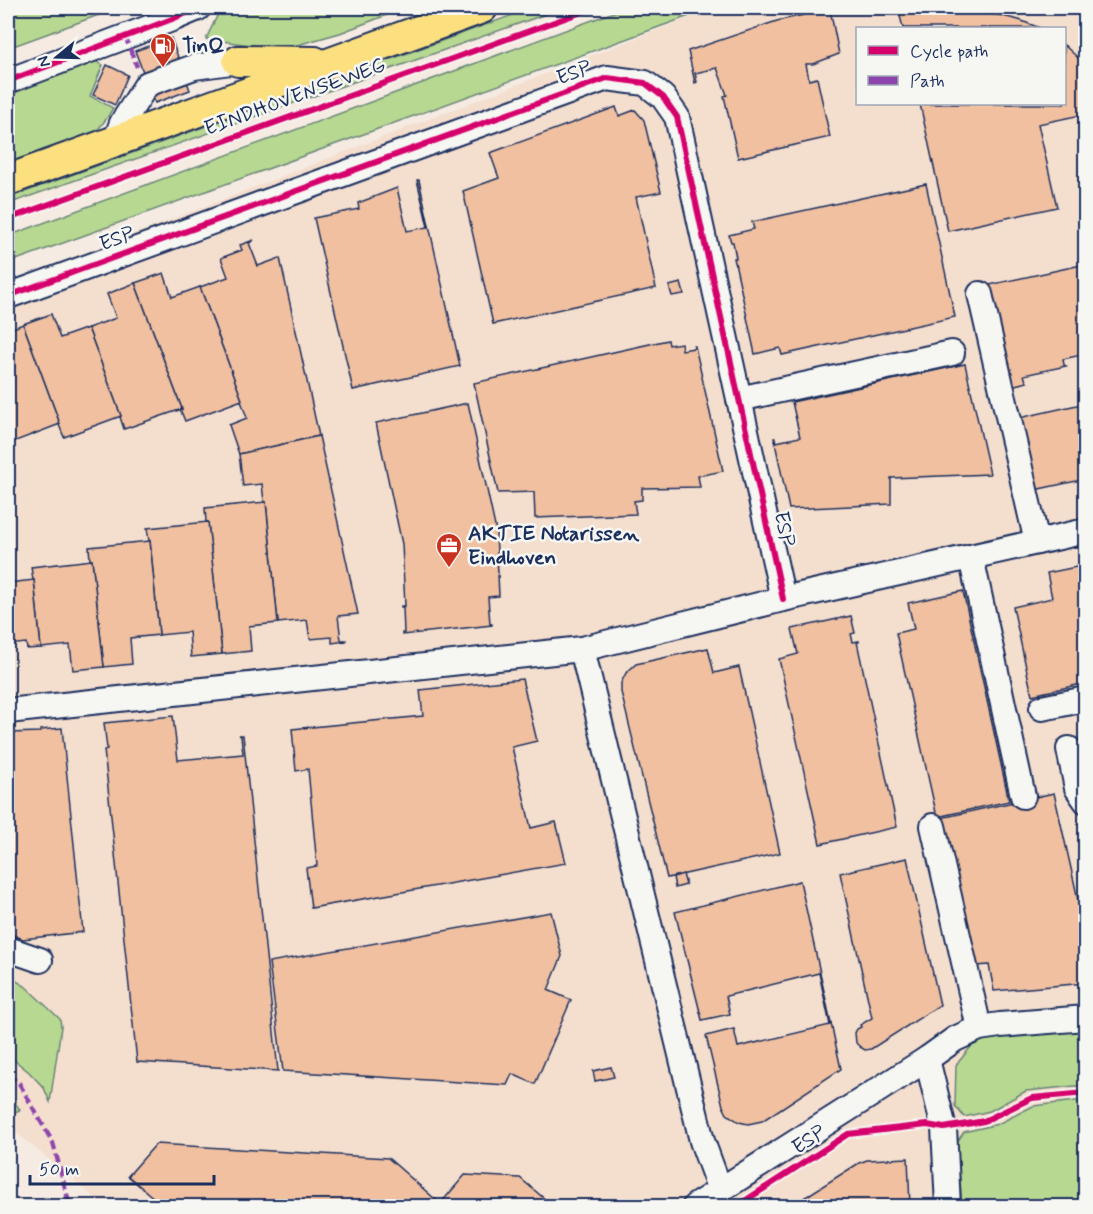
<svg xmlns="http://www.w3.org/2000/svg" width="1093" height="1214" font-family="Mynerve,sans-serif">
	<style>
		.built { fill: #f4dece; fill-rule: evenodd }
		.green { fill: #b7d891; stroke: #698478; stroke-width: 1.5 }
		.building { fill: #f0c0a0; stroke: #1b2f5e; stroke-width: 1.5 }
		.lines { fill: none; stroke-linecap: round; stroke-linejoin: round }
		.minor-casing { stroke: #1b2f5e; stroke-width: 28 }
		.major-casing { stroke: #1b2f5e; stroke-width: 34 }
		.minor { stroke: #f6f6f2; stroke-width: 24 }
		.major { stroke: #fce080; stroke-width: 30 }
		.quiet { stroke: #8e44ad; stroke-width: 4.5; stroke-dasharray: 9 4.5; stroke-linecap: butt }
		.cycleway-casing { stroke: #f6f6f2; stroke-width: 10 }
		.cycleway { stroke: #d6006c; stroke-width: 6 }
		.labels { text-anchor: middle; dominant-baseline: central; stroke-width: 5; stroke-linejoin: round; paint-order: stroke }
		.poi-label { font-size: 21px; font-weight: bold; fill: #1b2f5e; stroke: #f6f6f2; text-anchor: start }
		.street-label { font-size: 21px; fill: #1b2f5e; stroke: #f6f6f2 }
	</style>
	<rect width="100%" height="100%" fill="#f5ebe2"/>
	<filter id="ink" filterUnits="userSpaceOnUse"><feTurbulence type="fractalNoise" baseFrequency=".0167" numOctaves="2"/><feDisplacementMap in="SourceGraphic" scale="12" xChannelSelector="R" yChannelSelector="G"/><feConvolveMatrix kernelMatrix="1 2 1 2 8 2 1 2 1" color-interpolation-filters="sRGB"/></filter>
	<g filter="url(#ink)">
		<path class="built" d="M714,8H1061L1085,15V1206H104L67,1174L8,1126V283ZM858,28H1064V104H858Z"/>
		<g class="green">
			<polygon points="8,8 118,8 8,48"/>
			<polygon points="230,8 405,8 340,33 290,47 266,47 206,39 219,12"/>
			<polygon points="532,8 563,8 8,204 8,198"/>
			<polygon points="625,8 716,8 692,15 8,263 8,236"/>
			<polygon points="93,60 103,65 90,96 113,108 107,118 96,132 84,139 8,165 8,93"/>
			<polygon points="8,976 25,986 60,1019 61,1027 50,1102 44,1088 29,1072 8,1055"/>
			<polygon points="1085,1027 1085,1085 1026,1091 990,1111 964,1117 955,1106 956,1065 979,1037"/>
			<polygon points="8,1092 20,1110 8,1115"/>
			<polygon points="1085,1100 1085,1206 962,1206 957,1142 964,1132 998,1124 1033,1106"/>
		</g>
		<g class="building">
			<polygon points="898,8 929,8 998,15 1019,20 1040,28 903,28"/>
			<polygon points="830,9 839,54 813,64 806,64 809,80 817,78 830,137 738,158 724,96 727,95 717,68 695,73 697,82 695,83 688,51 777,21"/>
			<polygon points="171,38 190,90 155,103 135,51"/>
			<polygon points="1064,45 1086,65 1086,114 1038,124 1057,207 948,231 920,104 1064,104"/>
			<polygon points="107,65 128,75 115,105 93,95"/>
			<polygon points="616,107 619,116 635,110 644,120 661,192 636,197 656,288 493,324 463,191 499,178 490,153"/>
			<polygon points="417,180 419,180 460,366 353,390 314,218 359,209 358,203 397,188 407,231 428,227"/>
			<polygon points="926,184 955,317 782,355 780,348 755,354 734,258 736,258 733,242 731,242 729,235 754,229 752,222"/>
			<polygon points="254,240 249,243 258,266 280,258 319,436 239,454 229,425 247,418 241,401 242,400 200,287 228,277 221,258 242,250 240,245"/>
			<polygon points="1086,264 1086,354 1063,359 1064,365 1066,366 1024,375 1026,381 1027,382 1011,386 989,285"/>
			<polygon points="164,273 172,297 200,287 242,400 185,421 180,409 182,409 135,283"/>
			<polygon points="135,283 182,409 124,429 120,417 121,416 88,328 116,318 107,294"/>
			<polygon points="681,283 684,294 672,296 669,286"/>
			<polygon points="51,314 60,338 88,328 121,416 64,437 59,425 60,424 23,324"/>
			<polygon points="23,324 60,424 8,444 8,330"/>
			<polygon points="668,340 669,345 681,343 682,350 694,348 694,346 695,346 723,471 698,476 700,487 642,488 642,500 634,501 636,514 535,518 534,492 498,493 474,383"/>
			<polygon points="965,364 990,474 891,478 891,504 789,509 774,438 775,438 776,442 800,437 792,402"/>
			<polygon points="468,403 496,531 499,596 488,597 490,624 492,624 492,625 402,635 402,633 404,633 403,607 401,607 401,606 405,606 402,544 376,423"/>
			<polygon points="1086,403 1086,479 1034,490 1019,418"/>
			<polygon points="319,436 358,614 338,616 341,640 346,640 346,641 332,643 332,637 310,639 307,620 278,623 266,502 264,502 262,484 243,486 239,454"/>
			<polygon points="266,502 278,623 249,626 251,651 222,654 208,522 206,522 205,508"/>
			<polygon points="208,522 222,654 191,657 189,632 159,635 150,541 149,541 147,528"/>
			<polygon points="150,541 159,635 130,638 132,664 104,667 92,560 90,560 89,547"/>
			<polygon points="92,560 104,667 73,670 70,645 41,648 34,580 33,580 31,567"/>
			<polygon points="1086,565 1086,683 1032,695 1013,607 1052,598 1047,573"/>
			<polygon points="34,580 41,648 27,649 26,643 8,645 8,583"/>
			<polygon points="963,591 1009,801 937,817 896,633 914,629 908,603"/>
			<polygon points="851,616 855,633 851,634 853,642 859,641 859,642 857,642 897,827 820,844 779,659 798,654 792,629"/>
			<polygon points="708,648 714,673 739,667 780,853 667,878 621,692 621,683 626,673 636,664"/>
			<polygon points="522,679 537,741 512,747 531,828 556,822 566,863 311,908 306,868 317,866 308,769 296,771 292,729 423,716 420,690"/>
			<polygon points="173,716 178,760 243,754 241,736 239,735 243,735 278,1071 137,1062 104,750 107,749 104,723"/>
			<polygon points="62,728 83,932 23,939 8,933 8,733 40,732 40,730"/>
			<polygon points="1054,793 1086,935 1086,983 994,991 989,965 975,966 941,818"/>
			<polygon points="907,858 940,1005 871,1049 865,1050 860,1047 856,1043 855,1033 857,1029 861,1027 860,1025 872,1018 840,873"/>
			<polygon points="683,874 686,885 675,888 673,877"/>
			<polygon points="800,881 841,1069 762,1121 748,1124 739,1122 727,1114 723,1106 706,1036 734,1029 738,1047 830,1025 819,973 726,996 730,1014 702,1020 675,912"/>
			<polygon points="551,912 562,956 548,990 571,1000 535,1084 512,1074 507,1085 283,1071 269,962"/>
			<polygon points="611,1067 614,1077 595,1081 593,1071"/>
			<polygon points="156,1144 388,1158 443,1206 163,1206 128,1176"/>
			<polygon points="908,1158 910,1206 791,1206 859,1163 867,1160"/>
			<polygon points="465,1175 520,1178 553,1206 443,1206 440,1204"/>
		</g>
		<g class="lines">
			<defs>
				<g id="minor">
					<polyline points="8,81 172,19 198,8"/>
					<polyline points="115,142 122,123 147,84 194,67 238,61"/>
					<polyline points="980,294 1037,542"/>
					<polyline points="8,296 607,78 645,83 663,97 677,117 783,599"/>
					<polyline points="739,399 952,353"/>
					<polyline points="971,557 1023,796"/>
					<polyline points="582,649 702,1141 720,1190"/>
					<polyline points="1042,708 1086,699"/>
					<polyline points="8,711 582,649 783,599 1086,531"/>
					<polyline points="1069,749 1077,788 1086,801"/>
					<polyline points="933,826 979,1028"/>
					<polyline points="8,949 40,960"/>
					<polyline points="927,1059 944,1128 948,1206"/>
					<polyline points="695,1206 927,1059 955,1039 979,1028 1000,1025 1086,1018"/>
				</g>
				<g id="major">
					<polyline points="238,61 315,62"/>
					<polyline points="8,180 482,8"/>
				</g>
			</defs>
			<use href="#minor" class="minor-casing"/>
			<use href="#major" class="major-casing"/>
			<use href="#minor" class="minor"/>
			<use href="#major" class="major"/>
			<g class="quiet">
				<polyline points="125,36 137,67"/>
				<polyline points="8,1075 19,1083 53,1143 70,1206"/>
			</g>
			<defs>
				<g id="cycleway">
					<polyline points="8,81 172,19 198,8"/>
					<polyline points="8,219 593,8"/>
					<polyline points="8,296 607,78 645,83 663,97 677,117 783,599"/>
					<polyline points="737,1206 848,1134 927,1125 944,1128 984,1121 1032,1098 1086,1093"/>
				</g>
			</defs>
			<use href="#cycleway" class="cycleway-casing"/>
			<use href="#cycleway" class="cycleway"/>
		</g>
	</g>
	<defs>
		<symbol id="fuel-pin" viewBox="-11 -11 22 30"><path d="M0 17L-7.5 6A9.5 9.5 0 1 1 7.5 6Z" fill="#c8321e" stroke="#f6f6f2"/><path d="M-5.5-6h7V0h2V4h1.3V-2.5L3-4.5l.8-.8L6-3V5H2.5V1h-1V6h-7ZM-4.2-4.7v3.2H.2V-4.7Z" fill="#fff"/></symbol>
		<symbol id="office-pin" viewBox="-11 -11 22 30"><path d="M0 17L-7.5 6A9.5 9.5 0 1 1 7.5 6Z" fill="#c8321e" stroke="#f6f6f2"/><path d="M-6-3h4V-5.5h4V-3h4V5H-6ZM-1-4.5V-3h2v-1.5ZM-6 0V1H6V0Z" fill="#fff"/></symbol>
	</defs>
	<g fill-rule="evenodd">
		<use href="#fuel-pin" x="148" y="31" width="30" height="40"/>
		<use href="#office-pin" x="434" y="531" width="30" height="40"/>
	</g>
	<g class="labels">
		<g class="poi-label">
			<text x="182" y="46">TinQ</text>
			<text x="468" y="534">AKTIE Notarissen<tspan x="468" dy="24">Eindhoven</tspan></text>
		</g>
		<g class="street-label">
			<text transform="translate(574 73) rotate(-20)">ESP</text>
			<text transform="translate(295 97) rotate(-20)">EINDHOVENSEWEG</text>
			<text transform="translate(117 239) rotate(-20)">ESP</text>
			<text transform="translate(784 529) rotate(78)">ESP</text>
			<text transform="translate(809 1140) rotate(-33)">ESP</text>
		</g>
	</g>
	<rect width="1093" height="1214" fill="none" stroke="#f6f6f2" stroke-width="30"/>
	<rect x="15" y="15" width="1063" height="1184" fill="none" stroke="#1b2f5e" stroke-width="2" filter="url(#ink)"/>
	<rect x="856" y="27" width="210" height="78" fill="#f6f6f2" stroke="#9ea6b7" stroke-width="1.5"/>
	<rect x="868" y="46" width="30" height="9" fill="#d6006c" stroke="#9ea6b7" stroke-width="1.5"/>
	<text x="910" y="57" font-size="18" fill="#1b2f5e">Cycle path</text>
	<rect x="868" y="76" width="30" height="9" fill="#8e44ad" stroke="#9ea6b7" stroke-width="1.5"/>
	<text x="910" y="87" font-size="18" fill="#1b2f5e">Path</text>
	<g transform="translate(57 57) rotate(251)" stroke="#f6f6f2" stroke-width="4.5" paint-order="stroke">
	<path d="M0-4.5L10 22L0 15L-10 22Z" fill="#1b2f5e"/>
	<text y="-9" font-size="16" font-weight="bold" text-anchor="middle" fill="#1b2f5e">N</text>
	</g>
	<path d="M30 1175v9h184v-9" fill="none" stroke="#1b2f5e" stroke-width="3"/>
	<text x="39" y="1175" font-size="18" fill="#1b2f5e" stroke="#f6f6f2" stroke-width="4.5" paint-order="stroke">50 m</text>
</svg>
